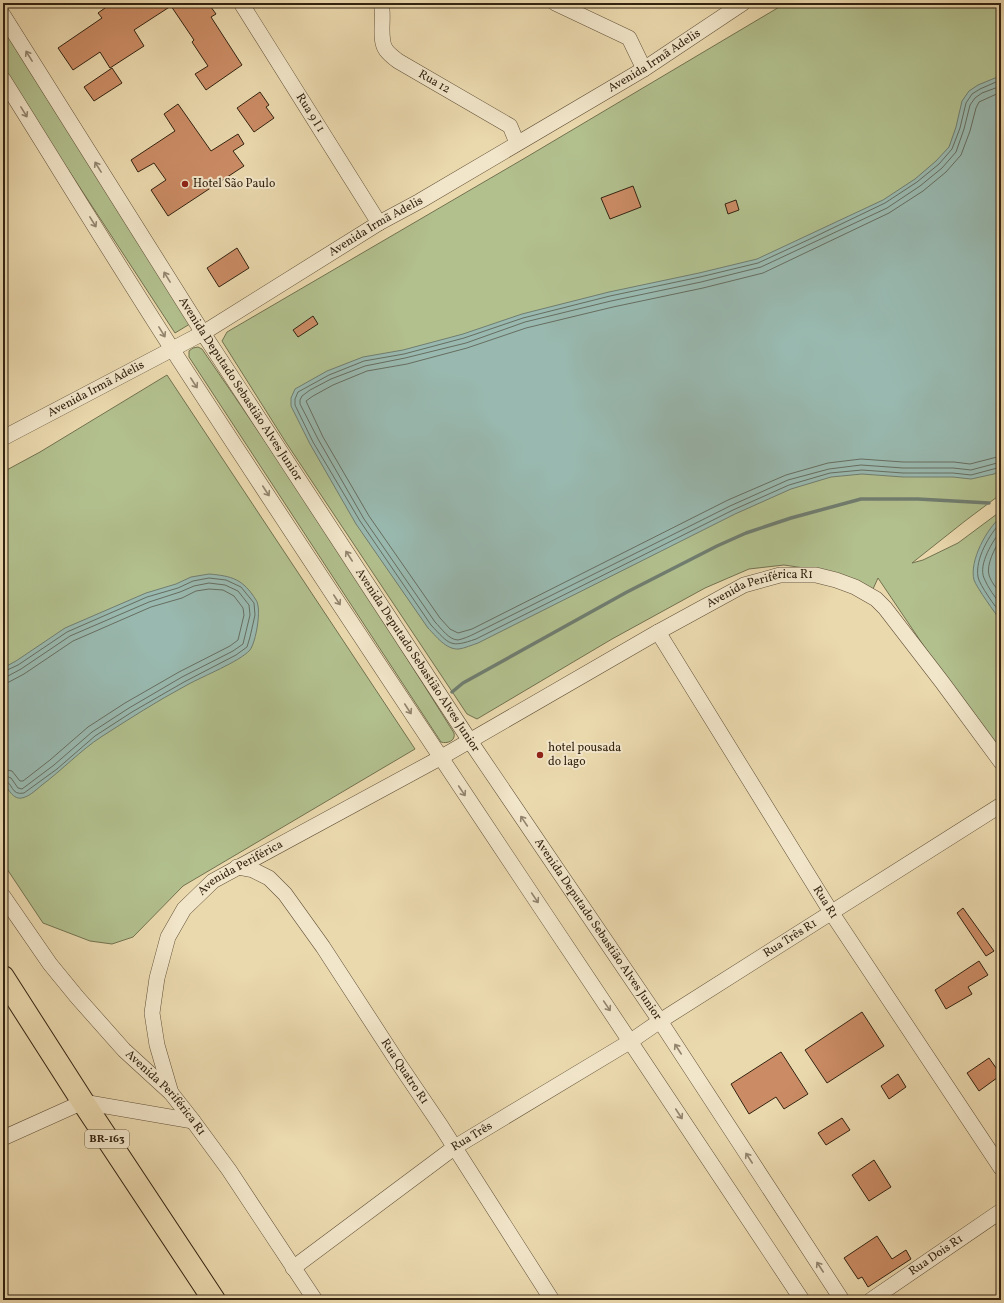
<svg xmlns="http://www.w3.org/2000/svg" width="1004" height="1303" font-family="Vollkorn,serif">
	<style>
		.green { fill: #b2c08e; stroke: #727250 }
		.water { fill: #99b9b0; stroke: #707d70 }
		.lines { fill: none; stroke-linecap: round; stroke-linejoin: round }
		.shore { stroke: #666e60; stroke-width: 1 }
		.stream { stroke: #707d70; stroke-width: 3.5 }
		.building { fill: #cb8c65; stroke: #332311 }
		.minor-casing { stroke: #615038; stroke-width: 16 }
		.highway-casing { stroke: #332311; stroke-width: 24 }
		.minor { stroke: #f2e6ca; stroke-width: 15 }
		.highway { stroke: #ebd9ae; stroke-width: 22 }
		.oneway { stroke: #92846e }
		.poi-dot { fill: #8f2418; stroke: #f2e6ca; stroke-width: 1.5 }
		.labels { text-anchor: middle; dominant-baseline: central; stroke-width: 4; stroke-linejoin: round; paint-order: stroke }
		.shield { fill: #f2e6ca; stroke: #6c5e48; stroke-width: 1 }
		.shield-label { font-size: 11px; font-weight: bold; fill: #332311 }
		.street-label { font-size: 12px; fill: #332311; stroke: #f2e6ca }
		.poi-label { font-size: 12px; fill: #332311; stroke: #f2e6ca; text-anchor: start }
	</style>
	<rect width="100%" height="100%" fill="#ebd9ae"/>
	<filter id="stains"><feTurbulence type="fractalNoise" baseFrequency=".005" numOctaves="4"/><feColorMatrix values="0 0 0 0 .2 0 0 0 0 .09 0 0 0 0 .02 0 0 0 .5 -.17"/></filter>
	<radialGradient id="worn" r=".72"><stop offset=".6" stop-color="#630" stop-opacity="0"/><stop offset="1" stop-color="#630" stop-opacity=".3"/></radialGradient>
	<g class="green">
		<polygon points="786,3 1000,3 1001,4 1001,494 965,521 912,563 923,560 958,543 1001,511 1001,753 938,667 878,578 873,589 831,572 784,565 749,569 705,588 612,639 477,719 467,714 285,441 222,341 227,332 525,158"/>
		<polygon points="3,19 198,319 175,333 3,70"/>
		<path d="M198,347L202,349C289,475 373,603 454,733C456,741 447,744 441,742L189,357V351L193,348Z"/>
		<polygon points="167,375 415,749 183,886 133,937 112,944 90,941 43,923 3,863 3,472 40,452"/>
	</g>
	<g class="water">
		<path d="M1001,77V470L994,474L971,479L953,477H903L862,474L831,477L791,489L735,514L478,643C472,645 465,648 459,649C446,650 436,636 428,628L356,524L310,444L291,406V398L295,389L327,371L363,357L403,350L463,334L522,314L609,292L699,273L757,259L883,200L915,179L936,161L949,147L956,127L962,101L969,91L978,85L995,78Z"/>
		<path d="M1001,517V621C995,613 977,588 974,580C969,561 987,528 1001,517Z"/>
		<path d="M209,574C232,576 243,579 256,600C262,608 256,642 250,650C239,662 203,676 187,685C157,701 129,719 101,737C81,750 62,770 42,785C37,789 31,795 25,797C14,802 9,790 3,782V668L16,661L65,628L146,593L176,584L191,577Z"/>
	</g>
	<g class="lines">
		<g class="shore">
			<path d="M1001,81L996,82L980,89L972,94L966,103L960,128L952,149L939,164L917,182L885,203L810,239L758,263L700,277L610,296L523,318L464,338L404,354L364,361L329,375L298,392L295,399V405L313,442L360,521L431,625C450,645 450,648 476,639L733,510L789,485L830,473L862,470L903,473H953L971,475L1001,467"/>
			<path d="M1001,86L982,93L975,98L970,105L964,129L956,152L942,168L920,186L887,208L761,267L701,282L611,301L525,322L466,343L405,358L365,366L331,379L310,390L302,396L300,400V404L318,439L364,519L435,622C441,628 449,640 458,640C463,639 470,636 474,634L730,506L788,480L829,469L861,465L903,468H953L971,470L1001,462"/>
			<polyline points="1001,92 979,102 976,108 970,131 961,155 946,172 923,191 889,213 763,273 703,288 613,307 526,328 467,348 407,364 367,371 333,385 313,396 306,401 323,437 369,516 440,618 450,629 458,633 472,629 728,500 786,475 828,463 861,459 903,462 954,462 970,464 1001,456"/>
			<path d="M1001,522C989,535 975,559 978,577C980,586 995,606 1001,614"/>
			<path d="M1001,530C993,541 978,564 984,578C988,588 995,597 1001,605"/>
			<path d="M1001,539C995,547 986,565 989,575C991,582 997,589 1001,594"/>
			<path d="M3,672L18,665L67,632L147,597L178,588L193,581L209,578L226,580L241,587L254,603L255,615L250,637L247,647L236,655L184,682L132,712L95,736L57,769L24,793C10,796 14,782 3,780"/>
			<polyline points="3,677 8,676 21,669 70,636 149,602 180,592 194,586 209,583 225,585 238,591 249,605 250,615 243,644 233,651 182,677 129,708 92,732 54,765 22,789 18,788 11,778 3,775"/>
			<polyline points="3,683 9,682 24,674 73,641 151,607 182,598 196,591 209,589 223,590 234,596 243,608 244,615 238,640 230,646 179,672 125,703 88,727 50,760 23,781 20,781 12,771 3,769"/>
		</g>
		<polyline class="stream" points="452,692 463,683 627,592 717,546 746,533 791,518 861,499 918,499 989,503"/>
	</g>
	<g class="building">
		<polygon points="112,3 208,3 216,14 211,17 242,65 206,90 195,74 208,66 192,42 194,40 171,6 134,30 144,46 110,68 100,52 73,70 58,48 102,18 98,13"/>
		<polygon points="112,68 122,83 94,101 84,87"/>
		<polygon points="260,92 269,105 266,107 274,118 254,132 237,108"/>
		<polygon points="178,104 211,151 238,134 244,144 233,151 244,166 168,216 151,190 166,180 154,163 138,172 131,160 175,131 164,114"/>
		<polygon points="633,186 641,207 610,219 601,198"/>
		<polygon points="736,200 739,210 728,214 725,204"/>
		<polygon points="237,248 249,268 219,287 207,268"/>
		<polygon points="313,316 318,324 298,337 293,330"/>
		<polygon points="963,908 994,951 986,956 957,913"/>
		<polygon points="979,961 988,975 968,987 972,994 946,1009 935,990"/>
		<polygon points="862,1012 884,1046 827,1083 805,1050"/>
		<polygon points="781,1052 808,1094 784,1109 776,1097 749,1114 731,1084"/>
		<polygon points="989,1058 1001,1075 979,1091 967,1073"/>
		<polygon points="898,1074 906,1087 889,1099 881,1086"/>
		<polygon points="842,1118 850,1130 826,1145 818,1133"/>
		<polygon points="874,1160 891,1187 869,1201 852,1175"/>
		<polygon points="877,1236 892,1259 906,1250 911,1259 868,1287 862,1277 858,1279 844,1258"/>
	</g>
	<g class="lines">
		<defs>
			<g id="minor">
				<path id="s1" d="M241,3L379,223"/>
				<path id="s2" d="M381,3C385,16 378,39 386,50C389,54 394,58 398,61L510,126L517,143"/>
				<polyline points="555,3 629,38 644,69"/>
				<path id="s3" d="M3,15L203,333L470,741L660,1021L842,1300"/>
				<path d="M3,79C60,170 116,262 174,352C380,670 593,984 802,1300"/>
				<path id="s4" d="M3,438L203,333L379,223L420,201L644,69L743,3"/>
				<path id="s5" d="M658,632L831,912L1001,1168"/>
				<path id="s6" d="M237,867L253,870L269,878L285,894L323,947L399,1064L441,1126L552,1300"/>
				<path id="s7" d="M3,896L50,964L77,997L124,1050L171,1093L193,1121L229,1170L315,1300"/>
				<path id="s8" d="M171,1093L157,1045L152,1013L157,978L168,937L184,909L213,881L440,758L658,632L744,585L780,575H816L836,580L855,587L876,599L885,608L942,682L1001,762"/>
				<polyline points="3,1138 83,1102 193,1121"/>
				<path id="s9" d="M293,1268L455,1147L631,1041L660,1021L1001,805"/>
				<path id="s10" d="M871,1300L1001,1211"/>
			</g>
			<polyline id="highway" points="3,977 83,1102 214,1300"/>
		</defs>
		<use href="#minor" class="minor-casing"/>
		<use href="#highway" class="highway-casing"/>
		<use href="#minor" class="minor"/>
		<use href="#highway" class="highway"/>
	</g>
	<defs><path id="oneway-shaft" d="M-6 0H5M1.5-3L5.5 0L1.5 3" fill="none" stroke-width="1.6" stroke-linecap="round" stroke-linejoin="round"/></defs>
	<g class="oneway">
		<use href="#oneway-shaft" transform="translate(29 56) rotate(-122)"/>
		<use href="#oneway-shaft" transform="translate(24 112) rotate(58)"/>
		<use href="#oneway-shaft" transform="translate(98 167) rotate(-122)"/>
		<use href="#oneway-shaft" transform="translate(93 222) rotate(58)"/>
		<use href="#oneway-shaft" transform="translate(167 277) rotate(-122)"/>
		<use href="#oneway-shaft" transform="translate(162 332) rotate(58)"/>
		<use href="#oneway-shaft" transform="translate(194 383) rotate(57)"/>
		<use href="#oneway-shaft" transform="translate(266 491) rotate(57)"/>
		<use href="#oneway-shaft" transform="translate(349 556) rotate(-123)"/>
		<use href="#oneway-shaft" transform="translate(337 600) rotate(57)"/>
		<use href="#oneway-shaft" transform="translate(408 709) rotate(57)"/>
		<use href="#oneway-shaft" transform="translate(462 791) rotate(56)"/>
		<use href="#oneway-shaft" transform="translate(524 821) rotate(-124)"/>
		<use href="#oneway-shaft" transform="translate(535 898) rotate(56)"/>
		<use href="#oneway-shaft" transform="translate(607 1006) rotate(56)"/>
		<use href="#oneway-shaft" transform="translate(678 1049) rotate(-123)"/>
		<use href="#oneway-shaft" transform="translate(679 1114) rotate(57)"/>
		<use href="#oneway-shaft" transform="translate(749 1158) rotate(-123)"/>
		<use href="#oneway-shaft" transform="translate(820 1267) rotate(-123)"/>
	</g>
	<g class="poi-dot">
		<circle cx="185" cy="184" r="4"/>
		<circle cx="540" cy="755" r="4"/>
	</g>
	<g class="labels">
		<rect class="shield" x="85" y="1130" width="44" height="18" rx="3"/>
		<g class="shield-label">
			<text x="107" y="1139">BR-163</text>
		</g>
		<g class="street-label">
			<text stroke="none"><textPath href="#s4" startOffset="753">Avenida Irmã Adelis</textPath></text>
			<text stroke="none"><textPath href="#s2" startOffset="106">Rua 12</textPath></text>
			<text stroke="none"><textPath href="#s1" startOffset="130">Rua 9 I 1</textPath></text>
			<text stroke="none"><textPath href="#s4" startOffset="429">Avenida Irmã Adelis</textPath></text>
			<text stroke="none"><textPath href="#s4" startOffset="105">Avenida Irmã Adelis</textPath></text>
			<text stroke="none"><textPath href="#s3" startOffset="443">Avenida Deputado Sebastião Alves Junior</textPath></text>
			<text stroke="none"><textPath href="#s8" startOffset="855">Avenida Periférica R1</textPath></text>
			<text stroke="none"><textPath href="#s3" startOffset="767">Avenida Deputado Sebastião Alves Junior</textPath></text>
			<text stroke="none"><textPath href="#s8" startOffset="263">Avenida Periférica</textPath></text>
			<text stroke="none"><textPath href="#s5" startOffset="318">Rua R1</textPath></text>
			<text stroke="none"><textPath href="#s3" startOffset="1091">Avenida Deputado Sebastião Alves Junior</textPath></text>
			<text stroke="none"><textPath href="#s9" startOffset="597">Rua Três R1</textPath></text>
			<text stroke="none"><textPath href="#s6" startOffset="271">Rua Quatro R1</textPath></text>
			<text stroke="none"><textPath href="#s7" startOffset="256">Avenida Periférica R1</textPath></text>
			<text stroke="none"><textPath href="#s9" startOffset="222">Rua Três</textPath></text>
			<text stroke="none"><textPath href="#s10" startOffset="79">Rua Dois R1</textPath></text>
		</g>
		<g class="poi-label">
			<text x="193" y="184">Hotel São Paulo</text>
			<text x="548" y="748">hotel pousada<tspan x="548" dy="14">do lago</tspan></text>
		</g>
	</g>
	<rect width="1004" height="1303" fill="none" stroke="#ebd9ae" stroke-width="16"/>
	<rect x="4" y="4" width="996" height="1295" fill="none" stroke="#332311" stroke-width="2"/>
	<rect x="8" y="8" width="988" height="1287" fill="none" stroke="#332311"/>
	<rect width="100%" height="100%" filter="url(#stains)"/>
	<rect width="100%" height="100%" fill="url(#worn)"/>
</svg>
